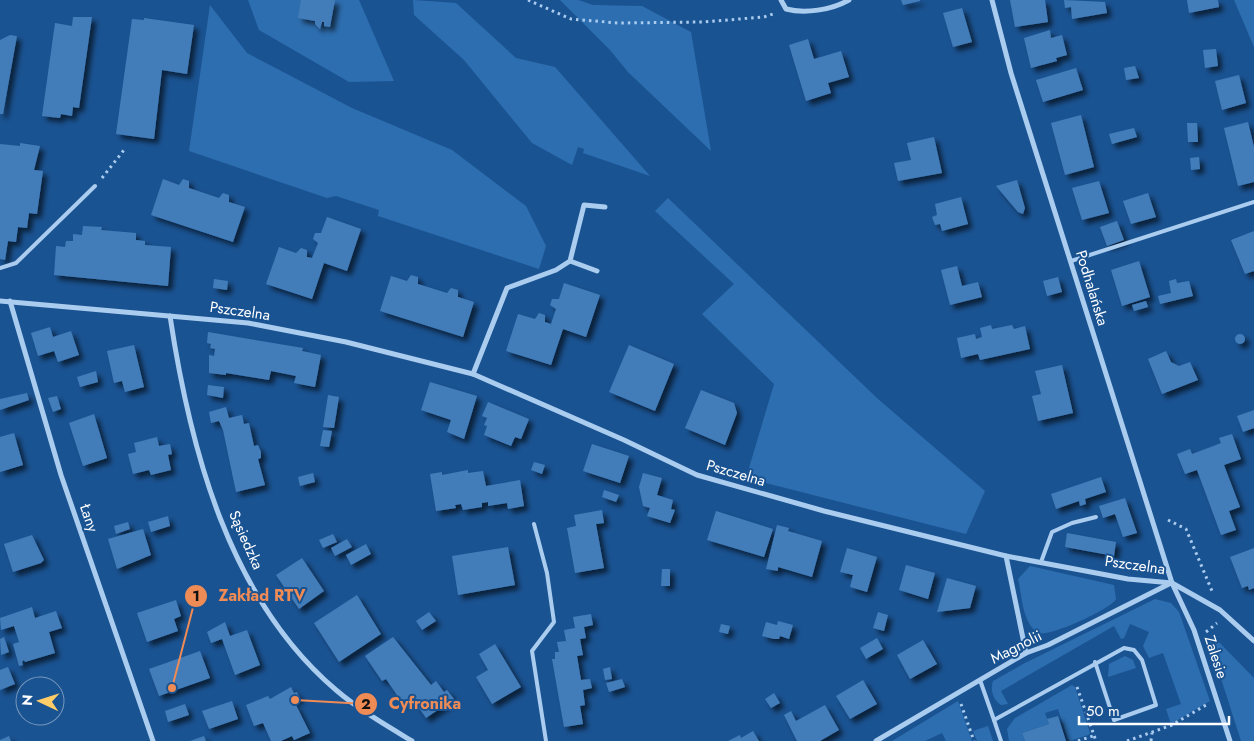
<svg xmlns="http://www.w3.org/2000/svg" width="1254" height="741" font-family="Jost,sans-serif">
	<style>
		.green { fill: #2d6eb0 }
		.building { fill: #437db9; filter: url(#shadow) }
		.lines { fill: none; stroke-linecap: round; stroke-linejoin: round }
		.path { stroke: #aaccef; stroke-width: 3; stroke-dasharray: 2.5 4; stroke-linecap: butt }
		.service { stroke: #aaccef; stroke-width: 4 }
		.minor { stroke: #aaccef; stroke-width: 5 }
		.labels { text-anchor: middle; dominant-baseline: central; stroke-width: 4; stroke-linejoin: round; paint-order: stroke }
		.street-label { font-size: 15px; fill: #fff; stroke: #1a5392 }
		.leader { fill: none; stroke: #ef8b55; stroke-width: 2 }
		.callout-dot { fill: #ef8b55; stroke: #1a5392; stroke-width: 2 }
		.mark-label { font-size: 15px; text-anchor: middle; font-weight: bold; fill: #111 }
		.callout-label { font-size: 16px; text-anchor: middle; font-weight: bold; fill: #ef8b55; stroke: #1a5392; stroke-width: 4; stroke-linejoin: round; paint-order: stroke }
	</style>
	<defs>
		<filter id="shadow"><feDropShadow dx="4.5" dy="4.5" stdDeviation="2.5" flood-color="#0009"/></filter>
	</defs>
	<rect width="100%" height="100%" fill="#1a5392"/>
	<g class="green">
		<polygon points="248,0 359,0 394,81 349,82 259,30"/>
		<polygon points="413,0 456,3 516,58 555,67 650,176 583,153 584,149 578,147 572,165 532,143 464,60 414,15"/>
		<polygon points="560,0 578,0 593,5 642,6 691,32 711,151 628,72 610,50"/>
		<polygon points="1234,0 1254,0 1254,47"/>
		<polygon points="210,5 247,53 352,108 452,150 526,206 546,246 539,269 378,216 379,210 336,196 327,198 189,151"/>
		<polygon points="668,198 878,399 985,491 966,534 746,478 774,384 702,314 734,284 655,211"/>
		<path d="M1030,566L1114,585L1116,599C1111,609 1050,637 1039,633C1022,625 1022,594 1018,579Z"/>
		<path d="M1155,599L1171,603L1179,612L1210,701L1171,724L1166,709L1181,704L1163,653L1149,658L1143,646L1149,632L1130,624L1124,638L1121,639L1114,626L1001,691L1008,704L1001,705C993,700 990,690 993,681L1025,663Z"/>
		<polygon points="1213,636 1254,678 1254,741 1241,741 1208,638"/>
		<polygon points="1125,656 1133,660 1136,668 1108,677 1109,664"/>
		<polygon points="1072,685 1075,687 1090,733 1088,735 1070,741 1068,739 1058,709 1045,713 1049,724 1022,733 1025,741 1009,741 1007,729 1015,718"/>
		<polygon points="958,701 972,741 946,741 942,733 925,741 892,741"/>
		<polygon points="988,726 993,741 977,741 973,731"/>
	</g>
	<g class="building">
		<polygon points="301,0 335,0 330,27 324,26 324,22 322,22 320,29 315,24 315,21 298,18"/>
		<polygon points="901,0 920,0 920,1 903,5"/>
		<polygon points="1010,0 1045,0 1048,22 1015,27"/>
		<polygon points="1064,0 1105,2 1107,13 1072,19 1071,7 1065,8"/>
		<polygon points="1187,0 1218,0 1219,7 1189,13"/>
		<polygon points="962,8 972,42 953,47 943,13"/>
		<polygon points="73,17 92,17 79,108 73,107 72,116 61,114 60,118 42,116 55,23 72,26"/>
		<polygon points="144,18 194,25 187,74 162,70 154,139 116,134 132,19 144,20"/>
		<polygon points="1050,30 1051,38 1062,35 1067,55 1056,58 1057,61 1031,68 1024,38"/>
		<polygon points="10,35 17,36 3,114 0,114 0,40"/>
		<polygon points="808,39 814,59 841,51 849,77 828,83 831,93 806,101 789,45"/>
		<polygon points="1216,49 1218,66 1205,68 1203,50"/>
		<polygon points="1135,66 1139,78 1126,80 1124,68"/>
		<polygon points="1076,68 1083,90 1043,102 1036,80"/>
		<polygon points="1239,75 1246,103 1222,110 1215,81"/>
		<polygon points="1081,115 1094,167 1065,175 1051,123"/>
		<polygon points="1248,122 1254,147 1254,182 1238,186 1224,128"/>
		<polygon points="1187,123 1197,123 1198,142 1188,142"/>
		<polygon points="1134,128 1137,137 1112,144 1109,134"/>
		<polygon points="934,137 942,173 898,181 894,163 911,160 907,143"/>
		<polygon points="20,143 40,146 34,170 43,171 37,214 29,213 27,228 18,227 16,242 8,241 5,260 0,259 0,144 20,146"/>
		<polygon points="1199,157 1200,169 1191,170 1190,158"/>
		<polygon points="163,179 179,185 183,179 189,181 189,188 219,198 223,193 229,195 229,202 245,207 233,242 151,215"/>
		<polygon points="1017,180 1025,208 1023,214 1018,212 996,186"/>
		<polygon points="1099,181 1109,213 1082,220 1072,188"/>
		<polygon points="1148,193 1156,217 1131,224 1123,201"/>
		<polygon points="961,197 968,224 942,231 940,224 935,225 932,217 937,215 935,204"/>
		<polygon points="327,217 361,229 347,271 324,263 312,299 266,284 279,247 296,253 301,248 307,250 307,257 312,258 318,243 313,239 315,233 321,233"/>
		<polygon points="1117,221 1124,240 1107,246 1100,227"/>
		<polygon points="83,226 102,227 101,230 136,233 136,240 145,241 145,245 171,247 168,286 54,275 56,246 65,247 66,241 73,241 73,234 82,235"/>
		<polygon points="1254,231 1254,271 1245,274 1231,240"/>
		<polygon points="1139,261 1150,297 1122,306 1111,270"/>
		<polygon points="957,266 962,286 978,282 982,297 950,305 941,270"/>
		<polygon points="411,275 418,277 418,284 447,293 451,288 458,290 458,297 474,302 463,337 380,311 391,276 407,281"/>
		<polygon points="1058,277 1062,292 1047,296 1043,281"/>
		<polygon points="214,279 228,281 227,290 213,288"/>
		<polygon points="1176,279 1177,283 1189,281 1193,296 1160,304 1158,296 1171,293 1169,281"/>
		<polygon points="564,283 600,295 586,337 563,329 551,365 506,351 518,314 535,319 539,313 545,315 545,322 551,324 556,309 550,305 552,299 559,299"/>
		<polygon points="1146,301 1148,307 1134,311 1132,305"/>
		<polygon points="991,325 992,329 1012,325 1014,329 1025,326 1030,349 980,360 978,354 961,358 957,338 975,334 976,339 982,337 980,328"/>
		<polygon points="50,327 53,337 71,331 79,355 58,362 54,351 38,356 31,333"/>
		<polygon points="208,332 303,348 302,351 321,355 315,387 294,383 296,376 271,371 269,380 226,373 226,375 209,373 209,355 214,356 215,349 210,348 211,344 207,343"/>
		<circle cx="1240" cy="339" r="5"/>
		<polygon points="134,345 144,387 125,392 122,381 114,383 107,351"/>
		<polygon points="629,345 674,364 655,411 609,392"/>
		<polygon points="1166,351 1171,362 1179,366 1190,362 1198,380 1162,394 1148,359"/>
		<polygon points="1062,365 1073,413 1038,421 1032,396 1041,394 1035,371"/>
		<polygon points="96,371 98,382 80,387 77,377"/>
		<polygon points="430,382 477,396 464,439 447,432 451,420 421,410"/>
		<polygon points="208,385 224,387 223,398 207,395"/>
		<polygon points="701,390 734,403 737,413 725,445 685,428"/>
		<polygon points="27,393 29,400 0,410 0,399"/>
		<polygon points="328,395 339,397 334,428 323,427"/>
		<polygon points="57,396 61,409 53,412 48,398"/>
		<polygon points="488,402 529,419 521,439 515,437 511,446 484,435 487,426 484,425 487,418 482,416"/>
		<polygon points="226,407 229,418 242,415 244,424 249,423 254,446 258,445 261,452 261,458 258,459 265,485 236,492 223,430 219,421 211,423 209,412"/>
		<polygon points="1254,410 1254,428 1243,432 1237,416"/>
		<polygon points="94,414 107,458 83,466 69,423"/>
		<polygon points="323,430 332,431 329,447 320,446"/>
		<polygon points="14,433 23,465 0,472 0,437"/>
		<polygon points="1232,434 1241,459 1224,465 1240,507 1229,511 1236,530 1221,535 1197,470 1185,474 1177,454 1190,449 1192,454 1216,445 1221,443 1219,438"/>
		<polygon points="157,437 159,446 170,444 172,454 168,455 171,470 151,475 149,470 133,474 128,454 136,452 134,443"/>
		<polygon points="592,444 629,456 620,483 583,471"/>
		<polygon points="534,462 545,465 542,474 531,470"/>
		<polygon points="468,470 468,473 483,471 486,486 520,480 524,506 508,509 507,503 488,506 488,502 482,503 482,507 463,510 461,504 455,505 456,508 436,511 430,474 442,472 442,475"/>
		<polygon points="313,473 315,482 300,486 298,477"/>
		<polygon points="643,473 662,478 657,495 673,500 671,509 675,510 670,523 647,516 650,508 643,506 639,487"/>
		<polygon points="1101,477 1106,492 1085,499 1086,504 1080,506 1079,501 1056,509 1051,494"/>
		<polygon points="604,490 619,495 616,502 602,497"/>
		<polygon points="1125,498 1137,533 1123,537 1115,514 1103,518 1099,506"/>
		<polygon points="602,510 604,523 596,524 604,568 575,573 567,528 576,526 574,515"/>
		<polygon points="716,511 773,529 764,557 707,540"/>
		<polygon points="168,516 170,526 151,532 148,522"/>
		<polygon points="128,522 130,529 116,534 114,526"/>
		<polygon points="777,525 789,528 788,531 822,541 812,577 778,567 778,571 766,569"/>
		<polygon points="143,529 151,555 117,569 108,539"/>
		<polygon points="1067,533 1116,542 1114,556 1065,547"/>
		<polygon points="333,534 337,542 323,548 319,540"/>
		<polygon points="32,535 44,560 41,563 13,572 4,544"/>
		<polygon points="347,539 352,547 335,556 331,548"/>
		<polygon points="366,544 371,554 351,565 346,555"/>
		<polygon points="508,547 515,585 458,595 452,556"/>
		<polygon points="847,548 877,557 867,592 850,587 853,575 840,572"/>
		<polygon points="1254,548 1254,588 1249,590 1248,586 1242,588 1230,557"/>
		<polygon points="302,558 324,591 299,609 276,575"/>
		<polygon points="906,565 935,573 928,599 899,590"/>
		<polygon points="662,569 670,569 670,586 661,586"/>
		<polygon points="947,578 976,586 970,608 937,612"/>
		<polygon points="357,595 381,634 339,662 314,623"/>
		<polygon points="176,600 181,616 174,619 178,631 147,642 137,613"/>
		<polygon points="32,607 35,618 56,611 62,628 49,632 55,653 25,662 24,660 22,662 23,665 19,666 13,644 19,642 14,626 1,630 0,618"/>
		<polygon points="429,612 436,621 422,630 416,621"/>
		<polygon points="878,612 888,615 884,631 873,628"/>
		<polygon points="591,614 593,625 584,627 586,638 580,639 583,655 577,656 581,680 590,679 592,688 583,690 585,705 580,706 583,724 564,727 552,659 555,659 555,652 559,652 557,642 566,641 564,630 575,628 573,617"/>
		<polygon points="778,621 793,625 789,639 780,636 779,639 774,639 762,636 766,622 777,625"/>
		<polygon points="225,622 230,636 247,630 260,665 235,675 222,639 211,643 207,632"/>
		<polygon points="721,624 730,626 728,634 719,632"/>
		<polygon points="4,637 9,652 1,655 0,639"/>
		<polygon points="393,637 431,685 436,681 444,692 447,690 454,699 426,718 412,698 403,704 386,679 382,681 365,656"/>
		<polygon points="877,638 883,649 866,659 860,648"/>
		<polygon points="923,640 937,664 910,679 897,655"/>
		<polygon points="495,644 521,687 492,704 476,677 488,670 479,654"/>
		<polygon points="200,651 210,678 159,696 149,669"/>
		<polygon points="8,667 15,684 0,690 0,670"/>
		<polygon points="610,667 612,679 605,680 603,669"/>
		<polygon points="622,679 625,687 609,692 606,683"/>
		<polygon points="863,680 877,704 850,719 836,696"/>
		<polygon points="291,687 294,693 297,692 300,699 291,702 293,706 296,705 310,733 294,740 292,736 281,741 271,741 263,723 254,726 246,705 268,696 270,699"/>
		<polygon points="774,693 780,703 771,708 765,699"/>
		<polygon points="232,701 238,719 209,729 202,711"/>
		<polygon points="185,704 189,715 168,722 165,711"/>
		<polygon points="825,705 839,730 820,741 797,741 784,715 791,711 796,721"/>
		<polygon points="1058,716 1066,741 1025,741 1022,733 1049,724 1047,719"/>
		<polygon points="753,731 759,741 728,741 740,735 741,738"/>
		<polygon points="9,736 11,741 0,741 0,740"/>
		<polygon points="204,736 206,741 190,741"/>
	</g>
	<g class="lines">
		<g class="path">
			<polyline points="528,0 571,19 618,23 703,22 764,17 776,13"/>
			<polyline points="102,178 124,150"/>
			<polyline points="1168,520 1186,529 1212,591"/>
			<polyline points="1206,632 1217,623"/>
			<polyline points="1077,687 1096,741"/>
			<polyline points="961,704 974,741"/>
			<polyline points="1078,741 1093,736"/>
			<polyline points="1127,741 1172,725 1206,705"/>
			<polyline points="1151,741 1152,733"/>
		</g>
		<g class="service">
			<polyline points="1071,261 1254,202"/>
			<polyline points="0,268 16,263 95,186"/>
			<polyline points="534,524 547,573 554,622 532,651 546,741"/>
			<polyline points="1041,562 1052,532 1072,523 1096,517"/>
			<polyline points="980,680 994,720"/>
			<polyline points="1001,741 994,720 1124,648 1134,650 1142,660 1156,705 1114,720 1095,662"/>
		</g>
		<g class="minor">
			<path d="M781,0L786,9C805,14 831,10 849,0"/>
			<polyline points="992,0 1011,73 1172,583 1194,630 1230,741"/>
			<polyline points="570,261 597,271"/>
			<polyline points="0,301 248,323 346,342 473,374 624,440 697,475 824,511 1006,556 1128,579 1172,583 1220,610 1254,641"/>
			<polyline points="10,301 61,475 153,741"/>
			<path d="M170,316C190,449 229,599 336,690C358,709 387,726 412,741"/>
			<polyline points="473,374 507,288 556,270 570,261 584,205 605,207"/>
			<polyline points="1006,556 1026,653"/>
			<polyline points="876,741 1026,653 1048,645 1171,583"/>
		</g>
	</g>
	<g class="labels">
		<g class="street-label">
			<text transform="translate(1092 288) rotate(73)">Podhalańska</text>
			<text transform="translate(240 311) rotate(8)">Pszczelna</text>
			<text transform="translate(736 473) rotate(16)">Pszczelna</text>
			<text transform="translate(89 518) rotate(71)">Łany</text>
			<text transform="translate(246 540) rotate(66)">Sąsiedzka</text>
			<text transform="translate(1135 565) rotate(8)">Pszczelna</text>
			<text transform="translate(1016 647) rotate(-27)">Magnolii</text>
			<text transform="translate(1216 657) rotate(72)">Zalesie</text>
		</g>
	</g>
	<path class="leader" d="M172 688L196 596M295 700L366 704"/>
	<g class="callout-dot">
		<circle cx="172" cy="688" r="5"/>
		<circle cx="295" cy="700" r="5"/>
		<circle cx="196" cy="596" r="12"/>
		<circle cx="366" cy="704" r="12"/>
	</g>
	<g class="mark-label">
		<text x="196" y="601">1</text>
		<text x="366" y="709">2</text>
	</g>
	<g class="callout-label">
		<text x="262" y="601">Zakład RTV</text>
		<text x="425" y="709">Cyfronika</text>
	</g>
	<g transform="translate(40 701) rotate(274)"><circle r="24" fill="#1a5392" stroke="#7698be"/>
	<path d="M0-4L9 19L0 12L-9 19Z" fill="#ffcd68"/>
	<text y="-8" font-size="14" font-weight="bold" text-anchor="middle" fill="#ffffff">N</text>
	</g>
	<path d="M1079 716v8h150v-8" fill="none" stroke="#ffffff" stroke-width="2.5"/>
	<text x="1086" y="716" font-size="15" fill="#ffffff" stroke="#1a5392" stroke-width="4" paint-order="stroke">50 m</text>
</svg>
